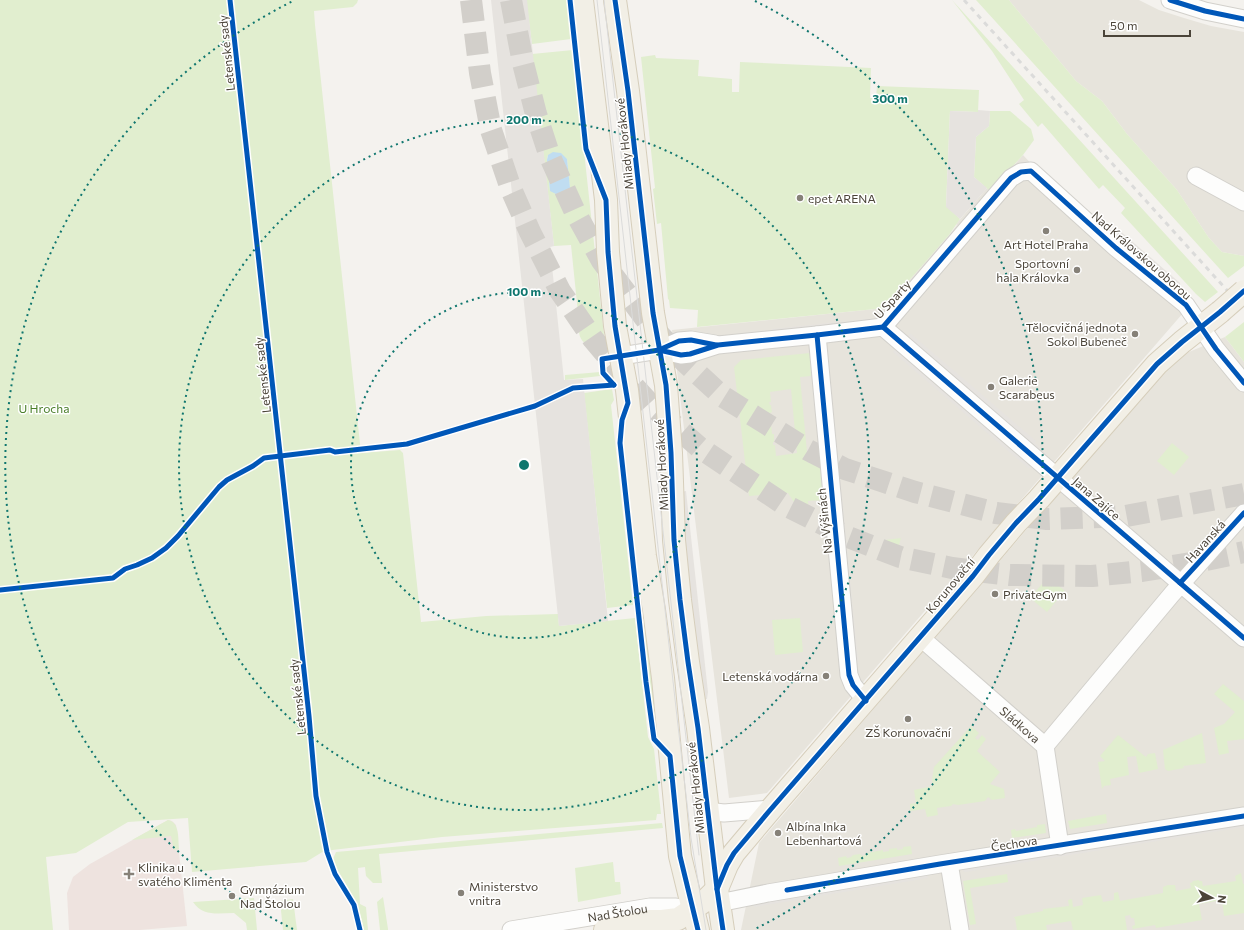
<svg xmlns="http://www.w3.org/2000/svg" width="1244" height="930" font-family="Commissioner,sans-serif">
	<style>
		.residential { fill: #e7e4dc }
		.medical { fill: #eee3df }
		.green { fill: #e1eecf; fill-rule: evenodd }
		.parking { fill: #e6e3df }
		.water { fill: #c0ddf1 }
		.lines { fill: none; stroke-linecap: round; stroke-linejoin: round }
		.highway-tunnel { stroke: #d2cfca; stroke-width: 22; stroke-dasharray: 22 11; stroke-linecap: butt }
		.minor-casing { stroke: #d2d0cb; stroke-width: 19 }
		.major-casing { stroke: #d6cebb; stroke-width: 24 }
		.minor { stroke: #fdfdfc; stroke-width: 17 }
		.major { stroke: #f2efe6; stroke-width: 22 }
		.tram { stroke: #dbdbda; stroke-width: 1 }
		.rail { stroke: #dbdbda; stroke-width: 3; stroke-dasharray: 5 5; stroke-linecap: butt }
		.major-bridge-casing { stroke: #d6cebb; stroke-width: 24; stroke-linecap: butt }
		.major-bridge { stroke: #f2efe6; stroke-width: 22 }
		.cycleway-casing { stroke: #fff; stroke-width: 8 }
		.cycleway { stroke: #0057b8; stroke-width: 5 }
		.ring { fill: none; stroke: #0f766e; stroke-width: 2; stroke-dasharray: 2 4 }
		.poi-dot { fill: #868178; stroke: #fff; stroke-width: 1.5 }
		.labels { text-anchor: middle; dominant-baseline: central; stroke-width: 3; stroke-linejoin: round; paint-order: stroke }
		.street-label { font-size: 12px; fill: #4b4439; stroke: #fff }
		.poi-label { font-size: 12px; fill: #4b4439; stroke: #fff; text-anchor: start }
		.park-label { font-size: 12px; fill: #4a7f2a; stroke: #fff }
		.centre { fill: #0f766e; stroke: #fff; stroke-width: 2 }
		.ring-label { font-size: 12px; text-anchor: middle; font-weight: bold; fill: #0f766e; stroke: #fff; stroke-width: 3; stroke-linejoin: round; paint-order: stroke }
	</style>
	<rect width="100%" height="100%" fill="#f4f2ee"/>
	<g class="residential">
		<polygon points="1009,0 1139,0 1159,10 1184,18 1211,26 1244,32 1244,256 1222,252 1209,238 1177,190 1127,134 1102,101 1076,81"/>
		<polygon points="1023,155 1039,172 1190,305 767,793 729,798 672,330 885,308 949,235 957,225 956,224 987,188 991,191"/>
		<polygon points="1225,337 1244,362 1244,930 741,930 759,843 1172,359"/>
	</g>
	<polygon class="medical" points="168,820 172,821 176,825 187,926 140,930 69,930 67,893 73,877 90,864"/>
	<g class="green">
		<polygon points="0,0 358,0 357,3 353,7 314,11 315,25 361,453 400,450 403,453 421,622 486,616 558,614 559,626 635,618 648,737 654,749 661,814 657,814 656,820 442,837 324,851 306,862 192,872 188,818 128,822 76,853 46,857 53,930 0,930"/>
		<polygon points="526,0 567,0 571,39 532,44"/>
		<polygon points="952,0 1218,292 1205,302 1196,294 1121,213 1125,208 1103,185 1099,189 1042,123 1038,127 1019,104 1024,100 992,51"/>
		<polygon points="976,0 1009,0 1076,81 1102,101 1127,134 1177,190 1209,238 1222,252 1244,256 1244,266 1228,278"/>
		<path d="M573,50L604,335L600,340L597,341V346C588,346 580,343 579,332H580L571,245L554,246L532,54ZM548,155L567,159L570,191H550L547,159Z"/>
		<polygon points="655,55 656,58 699,60 698,76 732,79 732,92 739,92 740,62 871,68 870,98 876,98 877,86 979,90 978,112 950,111 946,206 960,219 949,235 885,308 697,327 698,310 670,308 669,300 668,299 661,223 657,224 653,189 655,188 641,57"/>
		<polygon points="990,111 1010,111 1031,129 1034,140 1023,155 990,191 974,177 976,137 989,126"/>
		<polygon points="1244,322 1244,362 1225,337"/>
		<path d="M810,353L811,376L800,377L808,463L820,462L823,500L808,501L809,516H803L788,493L749,496L734,367L741,360ZM791,389L797,453L776,456L775,445H773V442H774V434H772L770,413L772,412L771,405H770L769,402H771L770,392Z"/>
		<polygon points="600,372 600,376 565,380 565,375"/>
		<polygon points="612,389 614,400 611,405 633,605 607,608 584,393"/>
		<polygon points="1172,443 1189,457 1174,475 1157,461"/>
		<polygon points="901,538 894,562 888,562 885,540"/>
		<polygon points="1048,577 1065,591 1047,612 1030,598"/>
		<polygon points="800,618 803,652 775,655 772,620"/>
		<polygon points="643,622 647,626 660,740 654,729"/>
		<polygon points="1223,684 1244,701 1244,739 1227,741 1229,753 1219,755 1214,728 1224,724 1235,712 1214,694"/>
		<polygon points="971,726 979,733 975,738 978,740 982,735 986,739 977,751 1000,772 990,784 1004,789 1005,798 992,800 988,797 985,801 958,805 953,804 951,806 937,808 938,815 927,817 925,809 910,811 910,804 916,803 914,790 933,786 932,780 934,767"/>
		<polygon points="1202,733 1206,763 1183,766 1184,768 1168,771 1165,769 1163,750"/>
		<polygon points="1118,735 1146,757 1148,754 1155,753 1158,769 1139,773 1136,756 1127,757 1129,775 1110,779 1111,785 1104,786 1102,789 1098,762 1105,761 1100,756"/>
		<polygon points="1106,814 1107,823 1070,829 1068,821"/>
		<path d="M168,820C180,822 178,839 179,849L174,850L171,836L132,840Z"/>
		<path d="M662,823L663,828L379,854L382,883H373L366,876L365,867L358,868L360,904L366,907L368,930H364C359,902 348,888 334,864L333,859L336,852Z"/>
		<polygon points="1045,824 1046,833 1012,838 1011,830 1015,829 1016,831 1037,827 1037,825"/>
		<polygon points="911,846 912,854 839,866 838,858 846,856 847,858 851,857 853,855 860,854 862,856 865,855 867,853 883,850 883,852 889,851 889,849 897,848 897,850 903,849 903,847"/>
		<polygon points="613,862 615,882 620,882 621,894 578,902 575,868"/>
		<polygon points="1241,873 1243,884 1244,884 1244,913 1224,916 1222,900 1199,904 1202,920 1156,928 1155,925 1133,929 1132,926 1135,925 1134,918 1131,918 1130,915 1125,916 1127,930 1073,930 1071,921 1046,925 1047,930 1017,930 1015,918 1014,918 1014,917 1043,911 1043,909 1069,906 1068,900 1072,899 1073,907 1083,905 1082,898 1101,895 1103,902 1114,900 1114,893 1118,892 1120,901 1163,893 1163,887 1168,885 1175,885 1176,891 1191,888 1190,883 1193,882 1192,881 1199,880 1199,881 1202,881 1203,886 1236,881 1235,876"/>
		<polygon points="1007,874 1008,882 970,888 976,924 970,925 963,881"/>
		<polygon points="383,897 388,929 388,930 380,930 377,902"/>
		<path d="M254,898L257,930H247L246,923L234,913C219,913 203,917 193,902Z"/>
		<polygon points="293,899 297,930 283,930 280,901"/>
	</g>
	<g class="parking">
		<polygon points="491,0 527,0 554,246 550,247 564,380 583,379 608,621 559,626"/>
		<polygon points="978,110 990,111 989,126 976,137 974,177 987,188 960,219 946,207 950,111 978,112"/>
		<polygon points="1120,231 1180,283 1181,295 1114,238"/>
		<polygon points="869,319 870,323 772,333 772,329"/>
		<polygon points="910,333 1036,441 1035,443 1047,454 1044,457 906,338"/>
		<polygon points="898,346 1032,461 1029,469 893,352"/>
		<polygon points="825,359 829,362 858,661 851,664"/>
		<polygon points="686,491 708,692 707,699 702,700 679,492"/>
		<polygon points="1244,819 1244,827 965,872 957,866"/>
		<polygon points="926,871 928,878 755,907 750,902"/>
	</g>
	<polygon class="water" points="553,152 561,153 567,159 570,188 570,191 566,196 560,196 550,191 547,160 548,155"/>
	<g class="lines">
		<g class="highway-tunnel">
			<polyline points="471,0 480,73 491,130 511,189 530,232 560,291 593,339 619,370 651,405 700,448 785,505 848,537 900,557 952,568 1010,575 1092,576 1142,571 1191,563 1244,552"/>
			<polyline points="511,0 523,63 536,114 550,157 575,212 602,261 651,326 686,363 722,396 808,450 845,469 915,492 996,513 1047,519 1126,516 1244,494"/>
		</g>
		<defs>
			<g id="minor">
				<polyline points="1170,0 1205,11 1244,19"/>
				<polyline points="1196,176 1244,202"/>
				<polyline points="883,327 1244,638"/>
				<polyline points="817,335 849,675 853,685 866,701"/>
				<polyline points="659,350 681,355 690,354 718,345 817,335 883,327 1011,178 1021,172 1031,171 1116,248 1186,305 1216,349 1244,383"/>
				<polyline points="621,356 659,350 679,341 691,340 715,344"/>
				<path id="s1" d="M920,637L1045,746L1060,846"/>
				<polyline points="1045,746 1172,594 1244,513"/>
				<polyline points="707,811 724,813 771,809"/>
				<polyline points="949,863 960,930"/>
				<polyline points="719,903 768,893 940,864 1244,816"/>
				<path id="s2" d="M511,930L650,907H676"/>
			</g>
			<g id="major">
				<polyline points="582,0 606,200 608,252 615,326 627,390 645,556 654,610 663,678 680,856 698,930"/>
				<polyline points="615,0 628,91 653,313 666,385 671,453 674,540 680,600 688,662 698,728 717,889 723,930"/>
				<polyline points="605,930 650,921 662,921 678,919 706,900 717,889 727,865 734,853 771,809 973,576 989,555 1016,523 1039,499 1157,364 1182,342 1220,312"/>
			</g>
		</defs>
		<use href="#minor" class="minor-casing"/>
		<use href="#major" class="major-casing"/>
		<use href="#minor" class="minor"/>
		<use href="#major" class="major"/>
		<g class="tram">
			<polyline points="597,0 677,717 691,838 706,930"/>
			<polyline points="604,0 699,855"/>
		</g>
		<polyline class="rail" points="964,0 1244,309"/>
		<defs>
			<polyline id="major-bridge" points="1220,312 1244,291"/>
		</defs>
		<use href="#major-bridge" class="major-bridge-casing"/>
		<use href="#major-bridge" class="major-bridge"/>
		<defs>
			<g id="cycleway">
				<polyline points="230,0 309,716 316,796 327,852 335,874 354,905 360,930"/>
				<polyline points="570,0 586,149 606,200 608,252 615,326 628,403 622,420 620,443 646,682 654,739 670,756 680,856 698,930"/>
				<polyline points="615,0 628,91 653,313 666,385 671,453 674,540 680,600 688,662 698,728 717,889 723,930"/>
				<polyline points="1170,0 1205,11 1244,19"/>
				<polyline points="883,327 1244,638"/>
				<polyline points="817,335 849,675 853,685 866,701"/>
				<polyline points="659,350 681,355 690,354 718,345 817,335 883,327 1011,178 1021,172 1031,171 1116,248 1186,305 1216,349 1244,383"/>
				<polyline points="614,385 603,373 602,359 659,350 679,341 691,340 716,345"/>
				<polyline points="1180,583 1244,513"/>
				<polyline points="0,590 113,578 125,569 137,565 152,558 166,548 178,536 219,487 227,480 253,466 264,458 330,450 335,452 407,444 535,406 573,388 614,385"/>
				<polyline points="717,889 727,865 734,853 771,809 973,576 989,555 1016,523 1039,499 1157,364 1182,342 1220,312 1244,291"/>
				<polyline points="787,890 940,864 1244,816"/>
			</g>
		</defs>
		<use href="#cycleway" class="cycleway-casing"/>
		<use href="#cycleway" class="cycleway"/>
	</g>
	<g class="ring">
		<circle cx="524" cy="465" r="173"/>
		<circle cx="524" cy="465" r="345"/>
		<path d="M293 929A518 518 0 0 1 293 1M755 1A518 518 0 0 1 755 929"/>
	</g>
	<g class="poi-dot">
		<circle cx="800" cy="198" r="4"/>
		<circle cx="1046" cy="231" r="4"/>
		<circle cx="1077" cy="270" r="4"/>
		<circle cx="1135" cy="334" r="4"/>
		<circle cx="991" cy="387" r="4"/>
		<circle cx="995" cy="594" r="4"/>
		<circle cx="826" cy="676" r="4"/>
		<circle cx="908" cy="719" r="4"/>
		<circle cx="778" cy="833" r="4"/>
		<path d="M127 868h4v4h4v4h-4v4h-4v-4h-4v-4h4z"/>
		<circle cx="461" cy="893" r="4"/>
		<circle cx="232" cy="896" r="4"/>
	</g>
	<g class="labels">
		<g class="street-label">
			<text transform="translate(226 53) rotate(-96)">Letenské sady</text>
			<text transform="translate(624 144) rotate(-96)">Milady Horákové</text>
			<text transform="translate(1142 255) rotate(41)">Nad Královskou oborou</text>
			<text transform="translate(892 299) rotate(-47)">U Sparty</text>
			<text transform="translate(262 375) rotate(-96)">Letenské sady</text>
			<text transform="translate(661 465) rotate(-93)">Milady Horákové</text>
			<text transform="translate(1097 498) rotate(41)">Jana Zajíce</text>
			<text transform="translate(824 521) rotate(-96)">Na Výšinách</text>
			<text transform="translate(1205 541) rotate(-48)">Havanská</text>
			<text transform="translate(950 585) rotate(-50)">Korunovační</text>
			<text transform="translate(297 697) rotate(-96)">Letenské sady</text>
			<text stroke="none"><textPath href="#s1" startOffset="133">Sládkova</textPath></text>
			<text transform="translate(695 788) rotate(-96)">Milady Horákové</text>
			<text transform="translate(1014 843) rotate(-9)">Čechova</text>
			<text stroke="none"><textPath href="#s2" startOffset="108">Nad Štolou</textPath></text>
		</g>
		<g class="poi-label">
			<text x="808" y="198">epet ARENA</text>
			<text x="1046" y="244" text-anchor="middle">Art Hotel Praha</text>
			<text x="1069" y="263" text-anchor="end">Sportovní<tspan x="1069" dy="14">hala Královka</tspan></text>
			<text x="1127" y="327" text-anchor="end">Tělocvičná jednota<tspan x="1127" dy="14">Sokol Bubeneč</tspan></text>
			<text x="999" y="380">Galerie<tspan x="999" dy="14">Scarabeus</tspan></text>
			<text x="1003" y="594">PrivateGym</text>
			<text x="818" y="676" text-anchor="end">Letenská vodárna</text>
			<text x="908" y="732" text-anchor="middle">ZŠ Korunovační</text>
			<text x="786" y="826">Albína Inka<tspan x="786" dy="14">Lebenhartová</tspan></text>
			<text x="138" y="867">Klinika u<tspan x="138" dy="14">svatého Klimenta</tspan></text>
			<text x="469" y="886">Ministerstvo<tspan x="469" dy="14">vnitra</tspan></text>
			<text x="240" y="889">Gymnázium<tspan x="240" dy="14">Nad Štolou</tspan></text>
		</g>
		<g class="park-label">
			<text x="44" y="408">U Hrocha</text>
		</g>
	</g>
	<circle cx="524" cy="465" r="6" class="centre"/>
	<g class="ring-label">
		<text x="890" y="103">300 m</text>
		<text x="524" y="124">200 m</text>
		<text x="524" y="296">100 m</text>
	</g>
	<g transform="translate(1212 898) rotate(97)" stroke="#ffffff" stroke-width="3" paint-order="stroke">
	<path d="M0-3L7 15L0 10L-7 15Z" fill="#4b4439"/>
	<text y="-6" font-size="11" font-weight="bold" text-anchor="middle" fill="#4b4439">N</text>
	</g>
	<path d="M1104 30v6h86v-6" fill="none" stroke="#4b4439" stroke-width="2"/>
	<text x="1110" y="30" font-size="12" fill="#4b4439" stroke="#ffffff" stroke-width="3" paint-order="stroke">50 m</text>
</svg>
